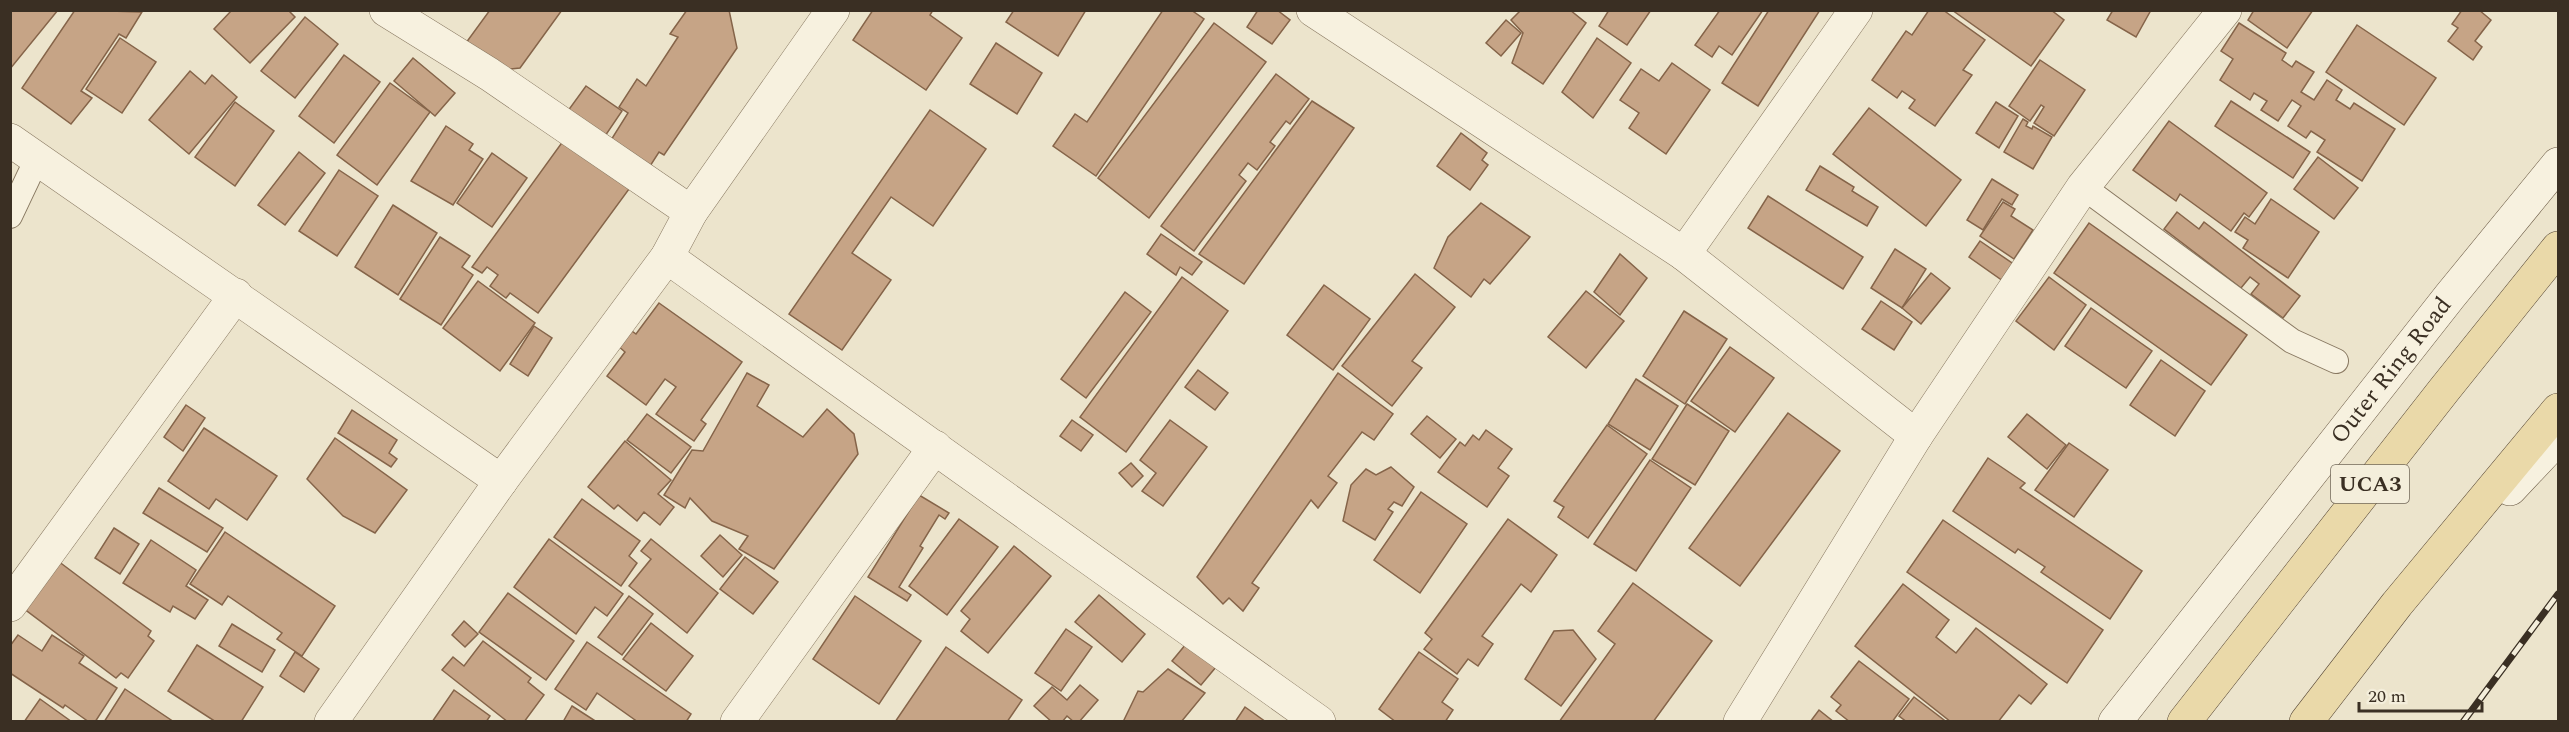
<svg xmlns="http://www.w3.org/2000/svg" width="2569" height="732" font-family="Spectral,serif">
	<style>
		.building { fill: #c6a486; stroke: #856449; stroke-width: 1.5 }
		.lines { fill: none; stroke-linecap: round; stroke-linejoin: round }
		.service-casing { stroke: #887861; stroke-width: 26 }
		.minor-casing { stroke: #887861; stroke-width: 34 }
		.secondary-casing { stroke: #6a5944; stroke-width: 34 }
		.primary-casing { stroke: #564635; stroke-width: 34 }
		.service { stroke: #f7f1df; stroke-width: 24 }
		.minor { stroke: #f7f1df; stroke-width: 33 }
		.secondary { stroke: #f7f1df; stroke-width: 33 }
		.primary { stroke: #ead9a9; stroke-width: 33 }
		.rail-casing { stroke: #3a2f23; stroke-width: 7 }
		.rail { stroke: #f4eedb; stroke-width: 4.5; stroke-dasharray: 14; stroke-linecap: butt }
		.labels { text-anchor: middle; dominant-baseline: central; stroke-width: 5; stroke-linejoin: round; paint-order: stroke }
		.shield { fill: #f4eedb; stroke: #72685a; stroke-width: 1.5 }
		.shield-label { font-size: 22px; font-weight: bold; fill: #3a2f23 }
		.street-label { font-size: 24px; fill: #3a2f23; stroke: #f4eedb }
	</style>
	<rect width="100%" height="100%" fill="#ece4cc"/>
	<g class="building">
		<polygon points="10,10 58,10 10,69"/>
		<polygon points="75,10 142,12 126,38 119,34 81,91 92,98 71,124 22,88"/>
		<polygon points="232,10 288,10 295,17 250,63 214,29"/>
		<polygon points="490,10 562,10 520,68 489,71 460,51"/>
		<polygon points="687,10 729,10 737,48 664,155 659,152 645,174 606,148 628,113 619,107 637,79 646,86 678,37 670,34"/>
		<polygon points="873,10 933,10 930,15 962,38 926,90 853,40"/>
		<polygon points="1014,10 1086,10 1058,56 1006,22"/>
		<polygon points="1163,10 1191,10 1204,19 1096,176 1053,146 1075,114 1087,122"/>
		<polygon points="1258,10 1277,10 1290,20 1272,44 1247,27"/>
		<polygon points="1521,10 1570,10 1586,23 1543,84 1512,63 1523,33 1511,20"/>
		<polygon points="1609,10 1651,10 1627,45 1599,26"/>
		<polygon points="1720,10 1763,10 1732,55 1719,46 1712,57 1695,45"/>
		<polygon points="1769,10 1820,10 1758,106 1722,83"/>
		<polygon points="1929,10 1943,10 1985,40 1963,70 1972,75 1935,126 1909,108 1915,100 1902,91 1897,98 1872,80 1906,31 1912,35"/>
		<polygon points="1952,10 2051,10 2064,20 2031,66"/>
		<polygon points="2113,10 2151,10 2136,37 2107,20"/>
		<polygon points="2254,10 2313,10 2287,48 2248,20"/>
		<polygon points="2462,10 2479,10 2491,20 2475,41 2482,47 2473,60 2448,41 2458,28 2452,24"/>
		<polygon points="305,17 338,44 295,98 261,71"/>
		<polygon points="1506,20 1521,33 1501,56 1486,43"/>
		<polygon points="1214,23 1266,62 1149,218 1098,178"/>
		<polygon points="2239,23 2286,53 2282,60 2292,67 2296,61 2314,72 2301,92 2314,100 2327,80 2342,90 2336,100 2350,109 2354,103 2395,129 2362,181 2317,152 2325,140 2311,131 2306,138 2288,126 2301,106 2292,100 2278,121 2261,110 2267,101 2254,93 2250,100 2220,80 2233,59 2221,51"/>
		<polygon points="2357,25 2436,78 2404,125 2326,72"/>
		<polygon points="120,38 156,62 122,113 86,89"/>
		<polygon points="1597,38 1631,63 1593,118 1562,92"/>
		<polygon points="996,43 1042,73 1017,114 970,84"/>
		<polygon points="344,55 380,82 334,143 299,116"/>
		<polygon points="413,58 455,93 435,116 394,81"/>
		<polygon points="2040,60 2085,90 2054,136 2034,123 2044,107 2041,105 2030,121 2009,106"/>
		<polygon points="1672,63 1710,90 1666,154 1629,128 1639,113 1620,100 1641,69 1659,81"/>
		<polygon points="190,71 205,84 212,75 237,97 189,154 149,120"/>
		<polygon points="1276,74 1309,99 1290,124 1286,121 1270,142 1275,146 1257,170 1248,163 1239,175 1246,181 1194,251 1161,226"/>
		<polygon points="390,83 430,112 377,185 337,155"/>
		<polygon points="586,86 622,111 599,145 562,119"/>
		<polygon points="1312,101 1354,128 1244,284 1199,254"/>
		<polygon points="2231,101 2310,152 2293,178 2215,126"/>
		<polygon points="235,102 274,131 235,186 195,157"/>
		<polygon points="1996,102 2018,116 1999,148 1976,133"/>
		<polygon points="1869,108 1961,180 1926,226 1833,154"/>
		<polygon points="930,110 986,149 933,226 891,197 852,253 891,280 842,350 789,314"/>
		<polygon points="2023,119 2028,122 2026,126 2032,129 2033,126 2052,137 2033,169 2004,152"/>
		<polygon points="2169,121 2267,193 2249,217 2244,213 2231,231 2180,194 2176,201 2133,170"/>
		<polygon points="446,126 473,144 469,150 483,159 453,205 411,181"/>
		<polygon points="1461,133 1487,153 1482,160 1488,165 1470,190 1437,166"/>
		<polygon points="566,137 632,185 538,313 510,293 506,298 490,286 498,275 487,267 482,273 472,267"/>
		<polygon points="299,152 325,173 285,225 258,205"/>
		<polygon points="492,153 527,178 492,227 457,203"/>
		<polygon points="2318,157 2358,188 2334,219 2294,189"/>
		<polygon points="1820,166 1854,187 1852,191 1878,207 1867,226 1806,190"/>
		<polygon points="339,170 378,196 337,256 299,231"/>
		<polygon points="1992,179 2018,195 2012,205 2002,199 1983,230 1967,220"/>
		<polygon points="1768,196 1863,257 1843,289 1748,228"/>
		<polygon points="2271,199 2319,232 2288,278 2243,248 2248,240 2235,232 2245,217 2255,224"/>
		<polygon points="2003,202 2015,209 2011,216 2033,230 2014,259 1980,236"/>
		<polygon points="1481,203 1530,237 1490,284 1484,279 1471,297 1434,268 1448,237"/>
		<polygon points="393,205 437,233 398,295 355,267"/>
		<polygon points="2177,212 2199,229 2204,222 2300,296 2283,318 2251,294 2259,284 2250,277 2241,288 2164,229"/>
		<polygon points="2089,223 2247,335 2211,385 2054,273"/>
		<polygon points="1161,234 1202,262 1192,275 1180,267 1176,275 1147,254"/>
		<polygon points="440,237 470,256 462,267 473,275 441,325 400,299"/>
		<polygon points="1980,241 2015,265 2003,281 1969,257"/>
		<polygon points="1895,249 1926,269 1902,308 1871,288"/>
		<polygon points="1620,254 1647,278 1620,315 1594,292"/>
		<polygon points="1931,273 1950,288 1921,324 1902,308"/>
		<polygon points="1415,274 1455,307 1412,361 1422,368 1392,406 1342,366"/>
		<polygon points="1182,277 1228,311 1126,452 1080,417"/>
		<polygon points="2049,277 2086,305 2054,350 2016,321"/>
		<polygon points="478,281 535,323 500,371 443,328"/>
		<polygon points="1324,285 1370,319 1333,370 1287,335"/>
		<polygon points="1586,291 1624,321 1586,368 1548,337"/>
		<polygon points="1125,292 1151,312 1086,398 1061,379"/>
		<polygon points="1881,301 1912,322 1894,350 1862,329"/>
		<polygon points="659,303 742,362 701,420 706,424 694,441 656,414 676,387 665,379 646,405 607,376 625,352 617,345 629,329 636,334"/>
		<polygon points="2091,308 2152,351 2126,388 2065,346"/>
		<polygon points="1684,311 1727,339 1685,404 1643,376"/>
		<polygon points="534,326 552,338 528,376 510,364"/>
		<polygon points="1730,347 1774,378 1735,432 1691,401"/>
		<polygon points="2161,360 2205,391 2175,436 2130,405"/>
		<polygon points="1198,370 1228,393 1215,410 1185,387"/>
		<polygon points="747,373 769,385 757,406 803,437 827,409 854,434 858,454 774,569 739,549 748,536 712,521 690,498 685,508 664,495 692,450 703,451"/>
		<polygon points="1338,373 1393,414 1374,440 1362,432 1328,476 1337,483 1318,508 1311,500 1252,583 1259,588 1243,611 1229,598 1223,604 1197,577"/>
		<polygon points="1636,379 1678,406 1650,450 1608,424"/>
		<polygon points="1687,404 1729,431 1695,485 1652,459"/>
		<polygon points="186,405 205,418 183,451 164,437"/>
		<polygon points="352,410 397,440 389,453 397,459 391,467 338,433"/>
		<polygon points="1788,413 1840,451 1740,586 1689,548"/>
		<polygon points="647,414 691,447 671,473 627,440"/>
		<polygon points="2027,414 2066,445 2047,469 2008,437"/>
		<polygon points="1427,416 1456,439 1440,458 1411,434"/>
		<polygon points="1072,420 1093,435 1081,451 1060,436"/>
		<polygon points="1170,420 1207,447 1163,506 1142,491 1156,473 1140,460"/>
		<polygon points="1607,425 1647,454 1588,538 1558,517 1564,507 1554,501"/>
		<polygon points="204,428 277,476 247,520 216,499 209,509 168,481"/>
		<polygon points="1486,430 1512,449 1498,468 1509,476 1487,507 1438,472 1460,442 1465,446 1473,435 1479,440"/>
		<polygon points="335,438 407,490 375,533 343,516 307,479"/>
		<polygon points="625,441 671,480 658,494 674,507 660,525 644,512 637,521 618,505 614,509 588,487"/>
		<polygon points="2069,443 2108,470 2074,517 2035,490"/>
		<polygon points="1988,458 2025,483 2020,488 2142,571 2110,619 2041,572 2045,567 2018,549 2015,553 1953,511"/>
		<polygon points="1650,460 1691,488 1636,571 1594,544"/>
		<polygon points="1131,463 1143,476 1132,487 1119,473"/>
		<polygon points="1391,467 1414,487 1402,506 1394,502 1388,509 1393,512 1375,540 1343,521 1351,485 1366,469 1376,475"/>
		<polygon points="159,488 223,528 207,552 143,513"/>
		<polygon points="1421,492 1467,524 1420,593 1374,560"/>
		<polygon points="919,495 949,513 945,519 939,515 920,546 923,548 899,587 911,595 907,601 868,577"/>
		<polygon points="582,499 640,541 629,556 637,563 621,586 554,537"/>
		<polygon points="959,519 998,547 947,615 909,586"/>
		<polygon points="1508,519 1557,555 1531,592 1521,584 1482,636 1493,644 1478,666 1468,659 1457,674 1424,649 1432,639 1425,633"/>
		<polygon points="1943,520 2103,630 2067,683 1907,572"/>
		<polygon points="114,528 139,544 120,574 95,558"/>
		<polygon points="225,532 335,606 302,656 277,639 282,633 228,596 222,605 190,584"/>
		<polygon points="720,535 742,555 723,577 701,556"/>
		<polygon points="549,539 623,594 607,616 595,607 576,634 514,587"/>
		<polygon points="651,539 718,593 687,633 629,586 651,559 641,551"/>
		<polygon points="151,540 196,570 186,586 208,600 195,619 173,606 170,612 123,583"/>
		<polygon points="1014,546 1051,576 988,653 961,631 970,619 961,611"/>
		<polygon points="745,557 778,582 753,614 720,589"/>
		<polygon points="58,561 151,631 148,636 154,641 128,678 121,673 116,678 23,608"/>
		<polygon points="1633,583 1712,641 1653,722 1559,722 1615,644 1598,631"/>
		<polygon points="1903,584 1949,620 1936,637 1956,653 1976,628 2047,684 2031,704 2019,695 1998,722 1951,722 1855,646"/>
		<polygon points="508,593 574,641 546,680 479,632"/>
		<polygon points="1099,595 1145,634 1122,662 1075,622"/>
		<polygon points="629,596 653,614 622,655 598,637"/>
		<polygon points="855,596 921,641 879,704 813,659"/>
		<polygon points="464,621 478,634 465,647 452,635"/>
		<polygon points="651,623 693,656 666,691 623,659"/>
		<polygon points="232,624 275,650 262,672 219,646"/>
		<polygon points="1066,629 1092,647 1061,691 1035,673"/>
		<polygon points="1573,630 1596,659 1561,706 1525,679 1554,631"/>
		<polygon points="18,635 42,651 52,635 84,656 79,663 117,688 95,722 89,722 65,705 63,708 10,673 10,646"/>
		<polygon points="483,641 531,678 528,682 544,695 524,722 508,722 442,670 453,657 464,666"/>
		<polygon points="587,642 691,714 686,722 638,722 597,693 586,710 555,689"/>
		<polygon points="1186,644 1216,667 1201,685 1172,661"/>
		<polygon points="197,645 263,687 241,722 216,722 168,691"/>
		<polygon points="946,647 1022,700 1007,722 895,722"/>
		<polygon points="295,652 319,669 304,692 280,676"/>
		<polygon points="1419,652 1458,679 1442,702 1453,710 1445,722 1396,722 1379,709"/>
		<polygon points="1859,661 1909,699 1892,722 1850,722 1836,711 1841,705 1831,697"/>
		<polygon points="1168,669 1205,693 1181,722 1123,722 1138,691 1143,692"/>
		<polygon points="1080,685 1098,700 1079,722 1074,722 1067,716 1062,722 1052,722 1034,706 1052,687 1067,700"/>
		<polygon points="125,689 174,722 104,722"/>
		<polygon points="454,690 490,716 486,722 432,722"/>
		<polygon points="1914,697 1944,720 1943,722 1907,722 1899,716"/>
		<polygon points="40,699 72,722 24,722"/>
		<polygon points="572,706 597,722 563,722"/>
		<polygon points="1245,707 1266,722 1235,722"/>
		<polygon points="1819,710 1834,722 1810,722"/>
	</g>
	<g class="lines">
		<defs>
			<g id="service">
				<polyline points="2083,187 2292,341 2336,361"/>
				<polyline points="10,216 37,159"/>
			</g>
			<g id="minor">
				<polyline points="386,10 489,74 691,212"/>
				<polyline points="1313,10 1684,254 1916,436"/>
				<polyline points="10,140 501,481"/>
				<polyline points="1684,254 1856,10"/>
				<polyline points="667,257 1319,722"/>
				<polyline points="10,605 236,295"/>
				<polyline points="331,722 501,481 667,257 691,212 833,10"/>
				<polyline points="737,722 935,447"/>
				<polyline points="1740,722 1916,436 2083,187 2225,10"/>
			</g>
			<g id="secondary">
				<polyline points="2510,489 2558,438"/>
				<path id="s1" d="M2115,722L2450,296L2558,164"/>
			</g>
			<g id="primary">
				<polyline points="2184,722 2444,390 2558,248"/>
				<polyline points="2306,722 2397,604 2558,410"/>
			</g>
		</defs>
		<use href="#service" class="service-casing"/>
		<use href="#minor" class="minor-casing"/>
		<use href="#secondary" class="secondary-casing"/>
		<use href="#primary" class="primary-casing"/>
		<use href="#service" class="service"/>
		<use href="#minor" class="minor"/>
		<use href="#secondary" class="secondary"/>
		<use href="#primary" class="primary"/>
		<defs>
			<polyline id="rail" points="2463,722 2558,594"/>
		</defs>
		<use href="#rail" class="rail-casing"/>
		<use href="#rail" class="rail"/>
	</g>
	<g class="labels">
		<rect class="shield" x="2331" y="465" width="78" height="38" rx="4.5"/>
		<g class="shield-label">
			<text x="2370" y="484">UCA3</text>
		</g>
		<g class="street-label">
			<text stroke="none"><textPath href="#s1" startOffset="447">Outer Ring Road</textPath></text>
		</g>
	</g>
	<rect width="2569" height="732" fill="none" stroke="#3a2f23" stroke-width="24"/>
	<path d="M2359 702v9h123v-9" fill="none" stroke="#3a2f23" stroke-width="3"/>
	<text x="2368" y="702" font-size="18" fill="#3a2f23" stroke="#f4eedb" stroke-width="4.5" paint-order="stroke">20 m</text>
</svg>
